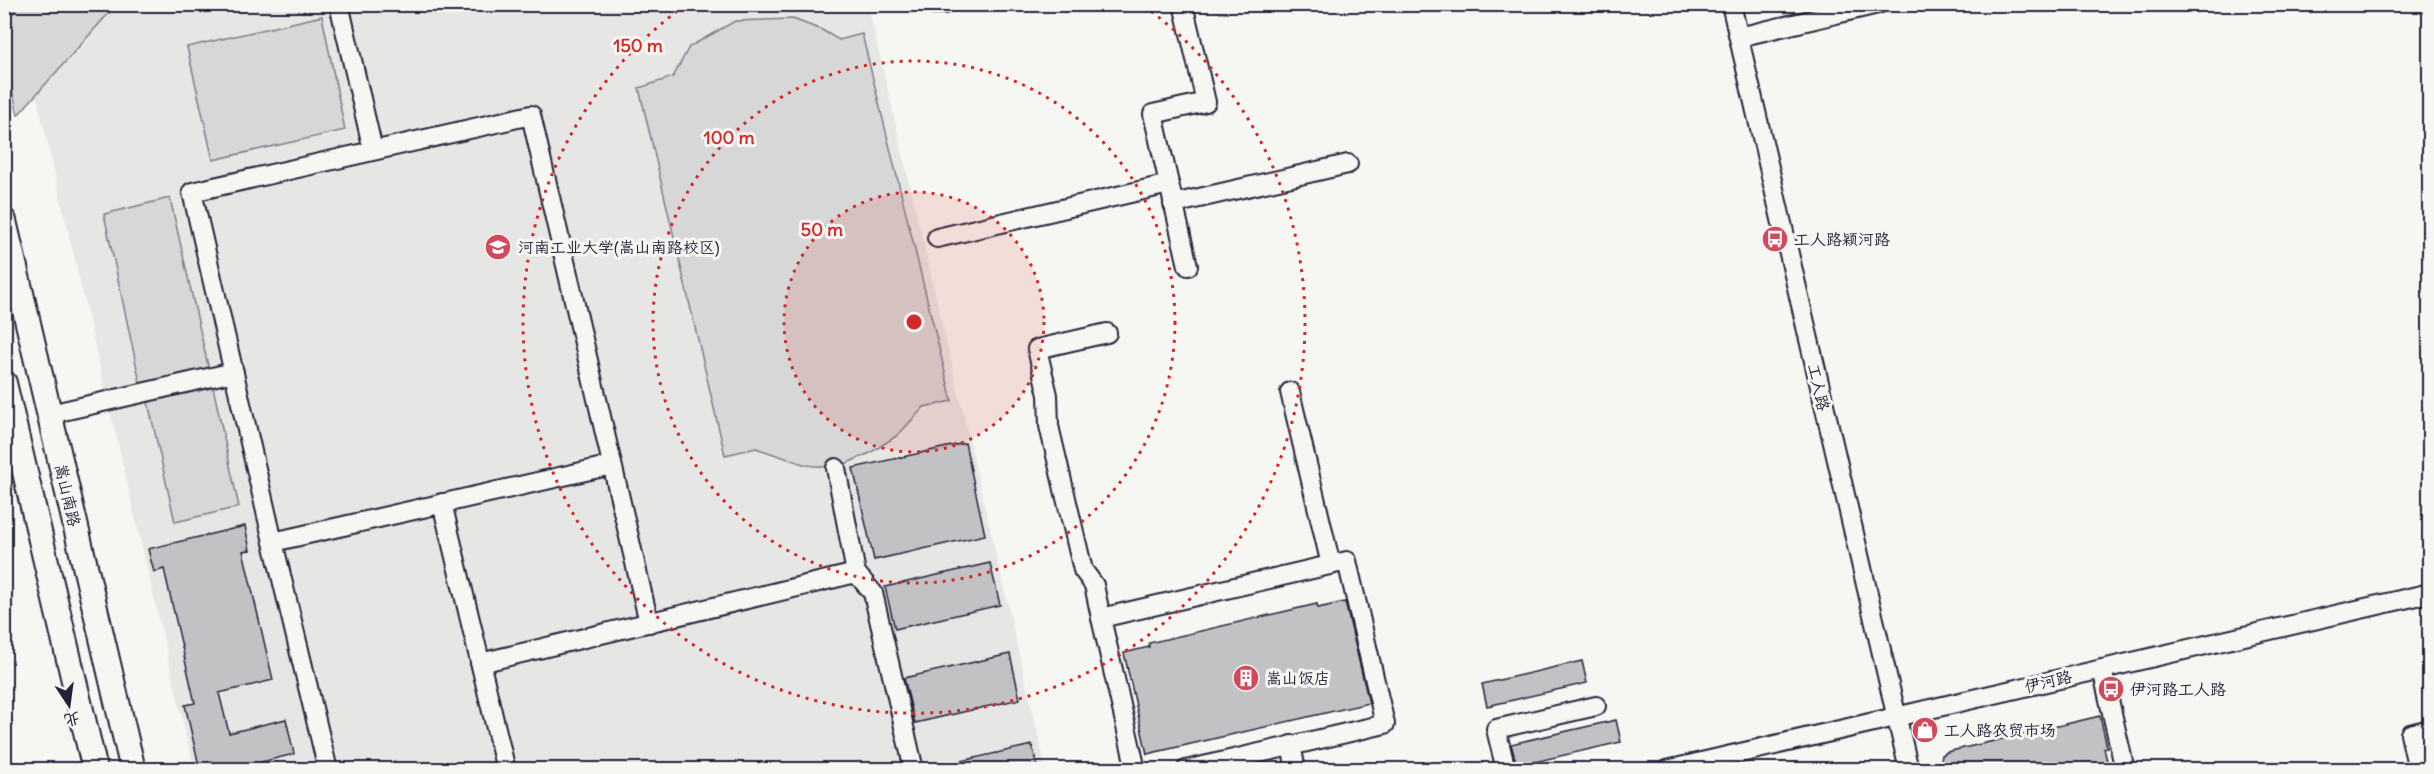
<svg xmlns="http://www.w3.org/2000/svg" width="2434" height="774" font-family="Delius,'LXGW WenKai TC',sans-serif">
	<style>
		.built { fill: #e6e6e4 }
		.green { fill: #d7d7d7; stroke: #7c7c89; stroke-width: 1.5 }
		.water { fill: #adadb3; stroke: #757583; stroke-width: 1.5 }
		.building { fill: #c2c2c4; stroke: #22223b; stroke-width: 1.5 }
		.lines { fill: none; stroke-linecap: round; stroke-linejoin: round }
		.minor-casing { stroke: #22223b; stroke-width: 22 }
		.major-casing { stroke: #22223b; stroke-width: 28 }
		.minor { stroke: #f6f6f2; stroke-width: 18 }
		.major { stroke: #f6f6f2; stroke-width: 24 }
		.ring { fill: none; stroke: #d62828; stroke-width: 3; stroke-dasharray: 3 6 }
		.labels { text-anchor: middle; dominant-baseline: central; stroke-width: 6; stroke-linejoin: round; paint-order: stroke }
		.poi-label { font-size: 16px; fill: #22223b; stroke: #f6f6f2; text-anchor: start }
		.street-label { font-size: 16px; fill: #22223b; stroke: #f6f6f2 }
		.centre { fill: #d62828; stroke: #f6f6f2; stroke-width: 3 }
		.ring-label { font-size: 18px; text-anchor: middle; font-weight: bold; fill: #d62828; stroke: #f6f6f2; stroke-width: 6; stroke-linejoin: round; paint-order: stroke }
	</style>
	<rect width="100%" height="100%" fill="#f6f6f2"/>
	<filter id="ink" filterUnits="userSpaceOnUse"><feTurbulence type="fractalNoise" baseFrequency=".0167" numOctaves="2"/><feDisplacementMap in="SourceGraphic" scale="12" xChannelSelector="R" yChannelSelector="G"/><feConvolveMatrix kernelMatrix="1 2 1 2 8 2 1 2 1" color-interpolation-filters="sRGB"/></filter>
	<g filter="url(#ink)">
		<polygon class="built" points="116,5 868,5 1046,769 194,769 36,94"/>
		<g class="green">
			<polygon points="4,5 116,5 18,115 5,59"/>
			<polygon points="322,16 345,130 213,160 187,47"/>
			<polygon points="793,19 822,30 839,40 862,34 952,401 924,407 898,435 870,453 836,468 806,465 756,448 725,455 639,88 673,77 689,47 735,21"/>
			<polygon points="170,198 209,370 141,387 104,214"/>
			<polygon points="213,387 239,507 175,522 148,402"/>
		</g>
		<polygon class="water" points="5,4 19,5 5,23 4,5"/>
		<g class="building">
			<polygon points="965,443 985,535 874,560 853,468"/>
			<polygon points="245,526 250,550 243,551 273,680 219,693 229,733 286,719 294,754 237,768 237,770 200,770 185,705 195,703 164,569 154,572 148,549"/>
			<polygon points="990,563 1000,605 895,629 885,587"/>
			<polygon points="1345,602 1369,703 1147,754 1124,653 1149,647 1149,643 1317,604 1318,608"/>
			<polygon points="1010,654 1020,699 915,723 904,678"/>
			<polygon points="1582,661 1587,683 1487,706 1482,684"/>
			<polygon points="2100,716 2107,747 2104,748 2109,770 1939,770 1942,755 1947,752"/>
			<polygon points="1616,720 1621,742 1517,766 1511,744"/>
			<polygon points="1032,745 1038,770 948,770 948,764"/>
		</g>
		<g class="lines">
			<defs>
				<g id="minor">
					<polyline points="339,4 373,150"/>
					<polyline points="934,4 944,4"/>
					<polyline points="1183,4 1206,102 1153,114 1188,266"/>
					<polyline points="1731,4 1909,770"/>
					<polyline points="1739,37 1878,4"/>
					<polyline points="1173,204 1348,164"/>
					<polyline points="937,238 1169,184"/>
					<polyline points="1290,392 1331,565"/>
					<polyline points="50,414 234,372"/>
					<polyline points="612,465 273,542 192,192 531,115 649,623"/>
					<polyline points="836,468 856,573 873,593 914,770"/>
					<polyline points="442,503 506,770"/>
					<polyline points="273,542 328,770"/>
					<polyline points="1101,618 1094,585 1083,570 1049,426 1048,395 1037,349 1107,333"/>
					<polyline points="480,663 856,573"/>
					<polyline points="2102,669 2125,770"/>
					<polyline points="1291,745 1296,770"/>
					<polyline points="1136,770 1101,618 1347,561 1385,724 1186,770"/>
					<polyline points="1506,770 1496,729 1596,706"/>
					<polyline points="1667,770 2430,593"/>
					<polyline points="2418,770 2410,734 2430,729"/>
				</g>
				<g id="major">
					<polyline points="4,221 133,770"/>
					<polyline points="4,383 95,770"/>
				</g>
			</defs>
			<use href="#minor" class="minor-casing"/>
			<use href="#major" class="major-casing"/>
			<use href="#minor" class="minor"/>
			<use href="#major" class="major"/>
		</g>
	</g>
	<circle cx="914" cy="322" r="130" fill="#d62828" fill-opacity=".12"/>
	<g class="ring">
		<circle cx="914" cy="322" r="130"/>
		<circle cx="914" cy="322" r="261"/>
		<path d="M1144 6A391 391 0 1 1 684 6"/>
	</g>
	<defs>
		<symbol id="bus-disc" viewBox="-11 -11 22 22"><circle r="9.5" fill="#d1495b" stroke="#f6f6f2"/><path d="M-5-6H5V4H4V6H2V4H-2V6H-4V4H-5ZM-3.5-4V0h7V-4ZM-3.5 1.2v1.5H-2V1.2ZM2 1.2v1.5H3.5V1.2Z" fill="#fff"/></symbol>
		<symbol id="university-disc" viewBox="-11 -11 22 22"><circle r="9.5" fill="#d1495b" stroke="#f6f6f2"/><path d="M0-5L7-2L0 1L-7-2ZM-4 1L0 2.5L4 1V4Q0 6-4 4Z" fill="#fff"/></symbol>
		<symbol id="building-disc" viewBox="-11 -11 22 22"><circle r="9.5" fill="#d1495b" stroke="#f6f6f2"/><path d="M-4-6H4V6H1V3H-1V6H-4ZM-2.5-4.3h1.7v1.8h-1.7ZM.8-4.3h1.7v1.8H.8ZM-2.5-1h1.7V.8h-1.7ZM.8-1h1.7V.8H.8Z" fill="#fff"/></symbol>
		<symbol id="shop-disc" viewBox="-11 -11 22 22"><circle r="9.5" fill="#d1495b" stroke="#f6f6f2"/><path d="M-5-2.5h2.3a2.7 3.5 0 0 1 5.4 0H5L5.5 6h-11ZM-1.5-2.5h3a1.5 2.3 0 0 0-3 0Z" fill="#fff"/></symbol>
	</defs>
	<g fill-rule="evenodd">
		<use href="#bus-disc" x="1760" y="224" width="30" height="30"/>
		<use href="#university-disc" x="483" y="232" width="30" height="30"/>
		<use href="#building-disc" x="1231" y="663" width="30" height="30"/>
		<use href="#bus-disc" x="2096" y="674" width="30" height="30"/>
		<use href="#shop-disc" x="1910" y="715" width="30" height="30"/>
	</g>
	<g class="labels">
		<g class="poi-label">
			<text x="1794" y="239">工人路颖河路</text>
			<text x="518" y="247">河南工业大学(嵩山南路校区)</text>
			<text x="1266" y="678">嵩山饭店</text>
			<text x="2130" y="689">伊河路工人路</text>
			<text x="1944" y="730">工人路农贸市场</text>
		</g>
		<g class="street-label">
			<text transform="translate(1819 387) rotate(77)">工人路</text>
			<text transform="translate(68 495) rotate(77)">嵩山南路</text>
			<text transform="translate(2048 681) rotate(-13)">伊河路</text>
		</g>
	</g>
	<circle cx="914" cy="322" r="9" class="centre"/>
	<g class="ring-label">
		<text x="638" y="52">150 m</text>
		<text x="729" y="144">100 m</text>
		<text x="822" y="236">50 m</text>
	</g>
	<rect width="2434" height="774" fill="none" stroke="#f6f6f2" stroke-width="24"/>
	<rect x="12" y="12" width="2410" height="750" fill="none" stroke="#22223b" stroke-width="2" filter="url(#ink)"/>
	<g transform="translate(69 705) rotate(167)" stroke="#f6f6f2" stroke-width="4.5" paint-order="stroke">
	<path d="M0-4.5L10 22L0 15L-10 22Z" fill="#22223b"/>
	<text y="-9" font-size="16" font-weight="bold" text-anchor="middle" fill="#22223b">北</text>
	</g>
</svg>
